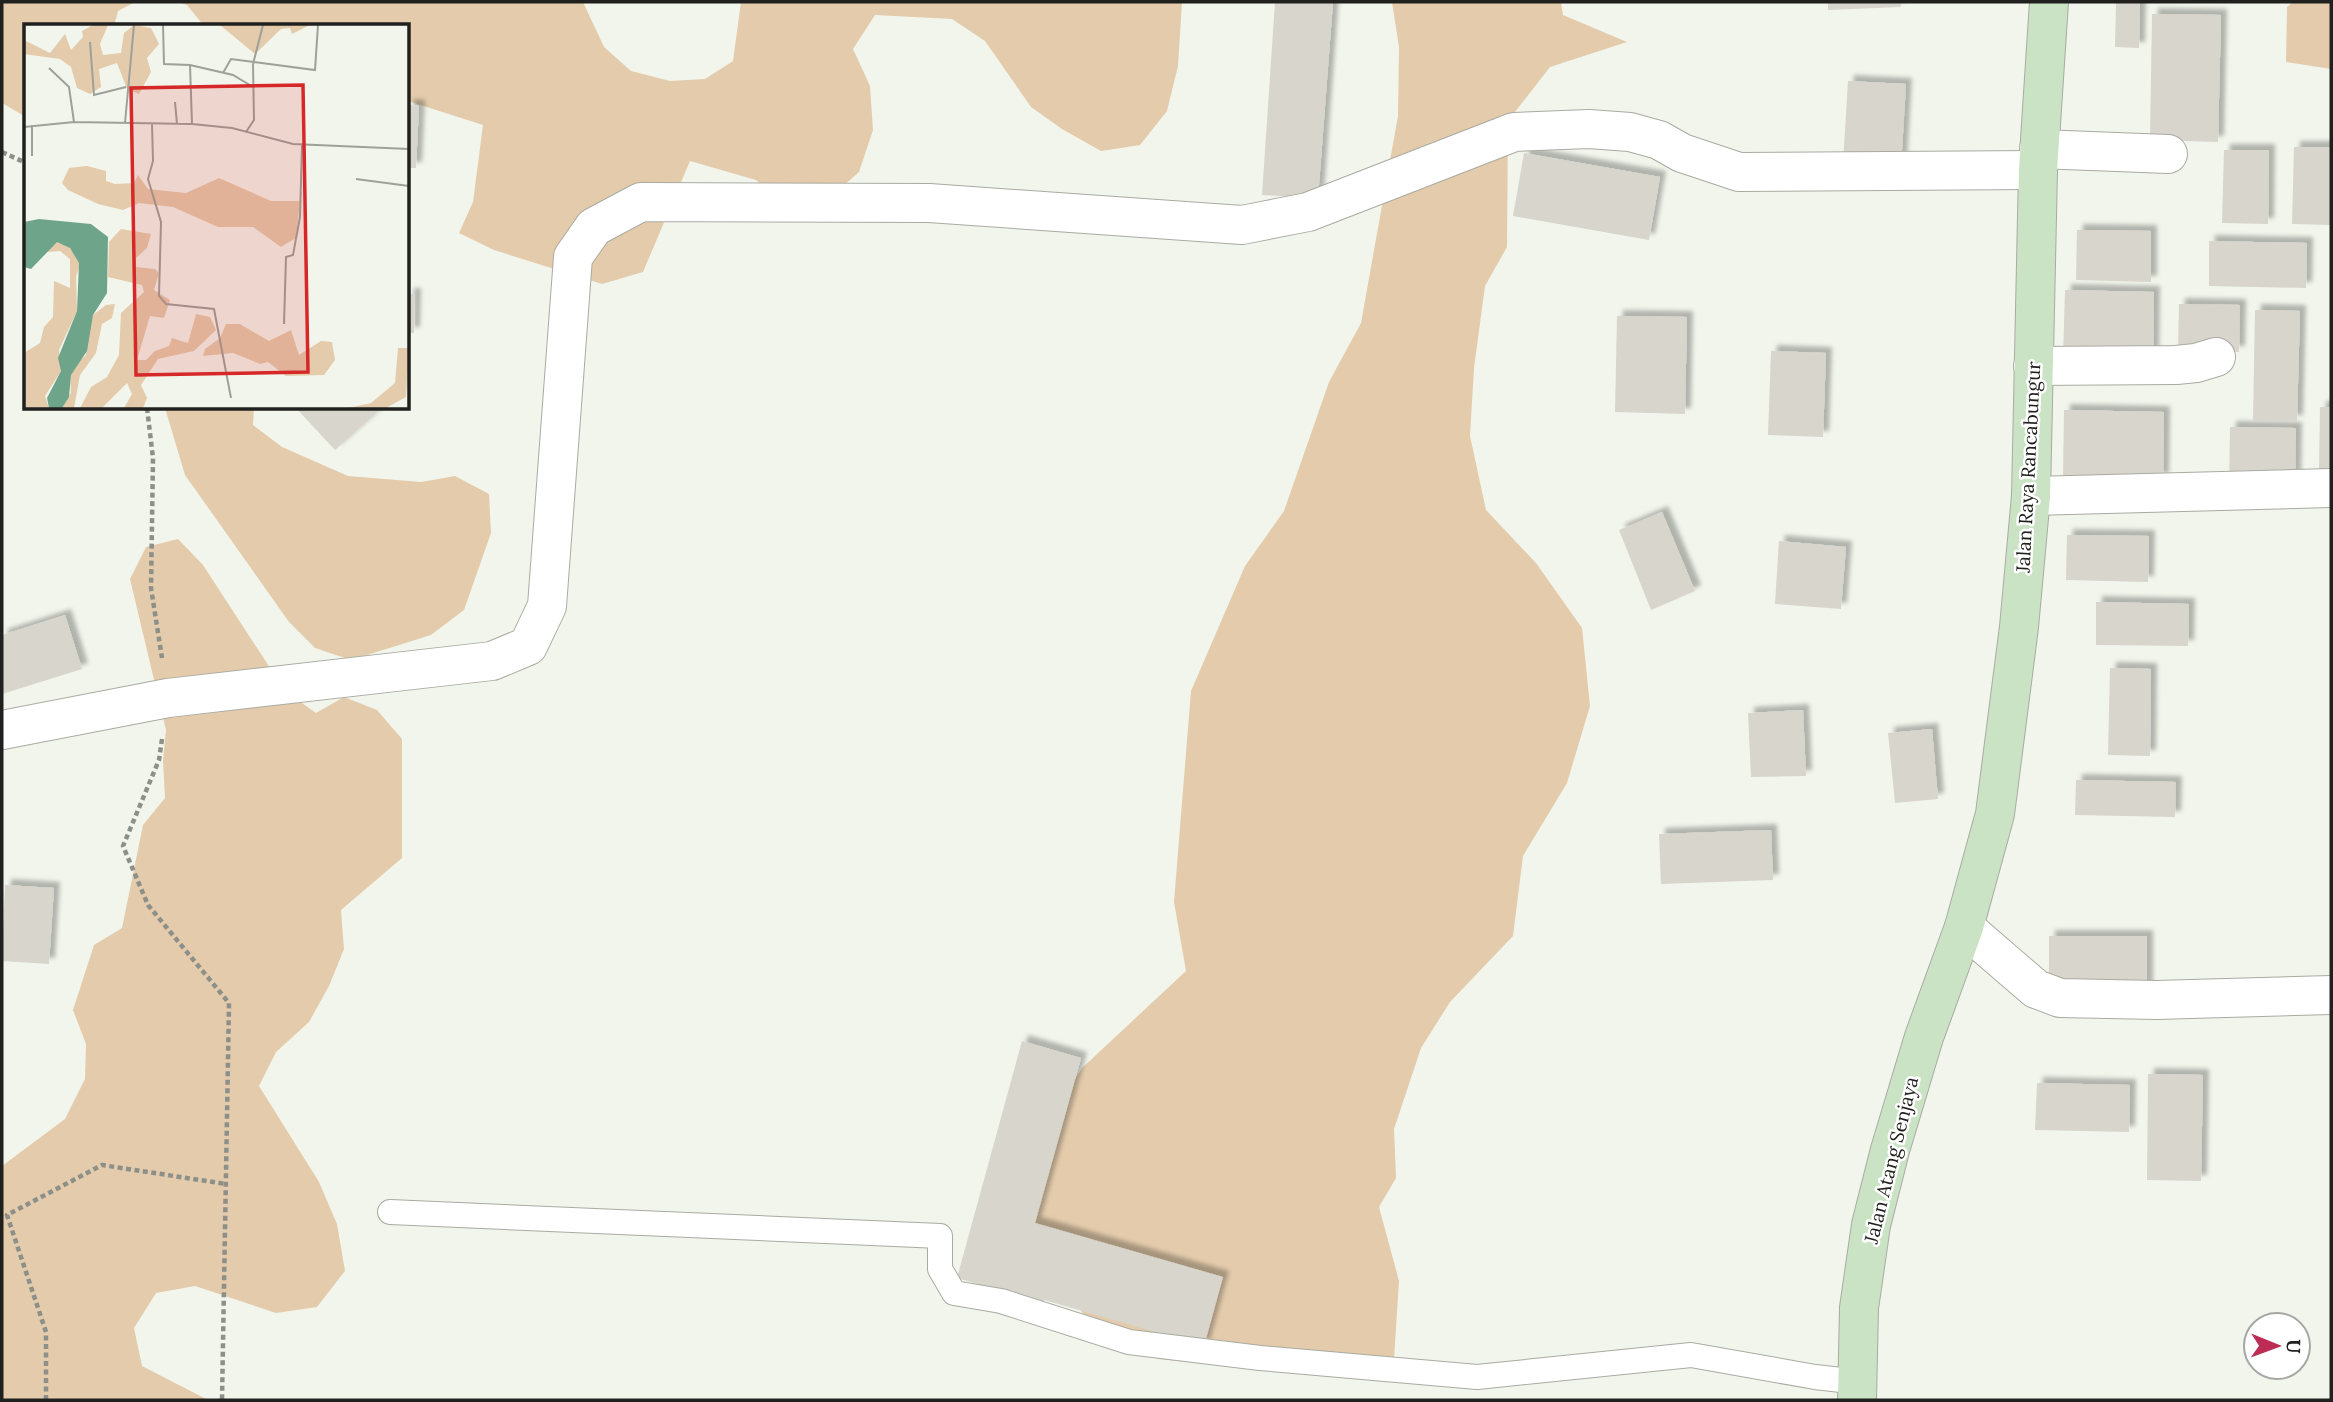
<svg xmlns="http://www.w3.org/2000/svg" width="2333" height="1402" font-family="Lora,serif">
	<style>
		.green { fill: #e3cbab }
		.building { fill: #d7d5cc; filter: url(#shadow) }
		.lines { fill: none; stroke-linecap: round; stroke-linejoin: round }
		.service-casing { stroke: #a9aba2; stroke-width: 26 }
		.minor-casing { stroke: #a9aba2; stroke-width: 40 }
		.secondary-casing { stroke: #a9aba2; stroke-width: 40 }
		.path { stroke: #8d8f89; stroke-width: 4.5; stroke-dasharray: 5 3.5; stroke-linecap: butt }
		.service { stroke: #fff; stroke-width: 24 }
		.minor { stroke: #fff; stroke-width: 38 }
		.secondary { stroke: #c9e3c4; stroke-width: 38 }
		.labels { text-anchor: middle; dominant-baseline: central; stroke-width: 5; stroke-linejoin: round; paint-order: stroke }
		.street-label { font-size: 19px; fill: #20211e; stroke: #fff }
		.inset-road { fill: none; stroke: #9ea09a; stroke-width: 2 }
		.view { fill: #d62828; fill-opacity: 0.15; stroke: #d62828; stroke-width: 3.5 }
		.inset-edge { fill: none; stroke: #20211e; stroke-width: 3.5 }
	</style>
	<defs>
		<filter id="shadow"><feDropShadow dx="6" dy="-6" stdDeviation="2" flood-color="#0004"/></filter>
	</defs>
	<rect width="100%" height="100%" fill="#f2f5ec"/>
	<g class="green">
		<polygon points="2,2 135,2 118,11 114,26 26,26 26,117 2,103"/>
		<polygon points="178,2 583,2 604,47 631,71 670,81 705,79 733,61 741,2 1182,2 1178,66 1167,111 1140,145 1101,151 1062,129 1031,107 985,41 952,19 875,15 853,49 870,86 873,130 859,172 825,202 784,204 756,180 690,161 643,272 602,284 494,250 459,233 473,202 483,125 408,101 408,26 204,26 187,5"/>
		<polygon points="1392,2 1561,2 1563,15 1627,42 1550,67 1508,121 1507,247 1485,286 1474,368 1470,436 1486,510 1536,563 1582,628 1590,706 1567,783 1523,856 1513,936 1450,1002 1421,1048 1394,1129 1396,1178 1379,1207 1399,1281 1394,1359 1317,1375 1158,1359 1090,1323 1048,1266 1019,1201 1042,1132 1082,1068 1186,971 1174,902 1191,691 1245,566 1284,511 1329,382 1361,323 1398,116 1399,47"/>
		<polygon points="2293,2 2331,2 2331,69 2286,62 2287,7"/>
		<polygon points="165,408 254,408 253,425 282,447 348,476 421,482 455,476 489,494 491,533 464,610 431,635 351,660 315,648 289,622 185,475"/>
		<polygon points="178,539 203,565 285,691 316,713 344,697 377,710 402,739 402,858 341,910 344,949 329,986 309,1022 276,1052 259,1086 319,1182 337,1224 345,1271 317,1307 276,1313 195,1286 156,1293 134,1328 142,1366 208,1400 2,1400 2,1166 65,1119 85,1079 86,1044 73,1010 94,945 122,928 143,825 165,798 163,760 166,730 130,579 146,547"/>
	</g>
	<g class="building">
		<polygon points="1275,2 1333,2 1318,198 1262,195"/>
		<polygon points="1828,2 1901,2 1901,7 1828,10"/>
		<polygon points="2116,2 2140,2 2139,48 2115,47"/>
		<polygon points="2152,14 2221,15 2218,142 2150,140"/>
		<polygon points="1848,81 1906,84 1901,167 1843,163"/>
		<polygon points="408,105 419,106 416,168 408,168"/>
		<polygon points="2294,147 2331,147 2331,225 2292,224"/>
		<polygon points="2224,150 2269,150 2268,224 2222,223"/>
		<polygon points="1524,153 1660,177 1649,240 1513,216"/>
		<polygon points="2077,230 2151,231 2151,282 2076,280"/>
		<polygon points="2209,241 2307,243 2306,288 2209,286"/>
		<polygon points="2065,290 2154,292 2153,361 2063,359"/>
		<polygon points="408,294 415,294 414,333 408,333"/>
		<polygon points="2179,304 2240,305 2239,352 2178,351"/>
		<polygon points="2255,310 2300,311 2297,421 2253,421"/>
		<polygon points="1617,316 1687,317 1685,414 1615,412"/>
		<polygon points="1771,351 1826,353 1823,437 1768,435"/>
		<polygon points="2320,407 2331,407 2331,471 2319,470"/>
		<polygon points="296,408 382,408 335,450"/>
		<polygon points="2064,410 2164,412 2163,479 2063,477"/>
		<polygon points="2230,427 2296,428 2295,489 2229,488"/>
		<polygon points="1662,512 1695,591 1651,610 1619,530"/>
		<polygon points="2067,535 2149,536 2148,582 2066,580"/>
		<polygon points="1779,541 1846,547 1841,609 1775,604"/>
		<polygon points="2096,602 2189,604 2188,646 2096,645"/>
		<polygon points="65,615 82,669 2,694 2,635"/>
		<polygon points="2110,668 2151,669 2150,756 2108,755"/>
		<polygon points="1803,710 1806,776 1751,777 1748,713"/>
		<polygon points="1932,729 1938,799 1895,803 1888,733"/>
		<polygon points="2076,780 2176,782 2175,817 2075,815"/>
		<polygon points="1771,830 1773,880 1661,884 1659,834"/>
		<polygon points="5,885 54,888 49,964 2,961"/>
		<rect x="2049" y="936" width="98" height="55"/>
		<polygon points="1022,1041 1081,1058 1035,1223 1223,1277 1204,1346 1044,1300 1043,1303 957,1278"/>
		<polygon points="2148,1074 2203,1075 2201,1181 2147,1180"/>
		<polygon points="2037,1083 2130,1085 2129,1132 2035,1130"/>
	</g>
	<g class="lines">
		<defs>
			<polyline id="service" points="390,1212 940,1236 940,1269 954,1293 1001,1301 1129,1342 1260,1358 1477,1377 1691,1355 1815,1377 1859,1382"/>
			<g id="minor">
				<polyline points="2039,149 2168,154"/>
				<polyline points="2033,366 2176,365 2196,363 2216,357"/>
				<polyline points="2031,496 2331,488"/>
				<polyline points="2,730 168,698 492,661 528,646 547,606 573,257 594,227 641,202 929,203 1242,225 1308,212 1514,132 1589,129 1630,132 1659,140 1682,153 1739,172 2038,170"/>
				<polyline points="1964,927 2036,989 2060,998 2156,1000 2331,995"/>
			</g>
			<polyline id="secondary" points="1857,1400 1859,1308 1871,1225 1890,1150 1924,1037 1964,927 1995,814 2019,627 2031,496 2038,170 2049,2"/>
		</defs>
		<use href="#service" class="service-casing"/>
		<use href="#minor" class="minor-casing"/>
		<use href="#secondary" class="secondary-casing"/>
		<g class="path">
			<polyline points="2,152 26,163"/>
			<polyline points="147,408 153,458 151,588 162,658"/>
			<polyline points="162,739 159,760 123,846 148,905 229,1003 222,1400"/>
			<polyline points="46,1400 46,1332 7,1215 102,1165 226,1184"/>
		</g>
		<use href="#service" class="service"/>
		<use href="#minor" class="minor"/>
		<use href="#secondary" class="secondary"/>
	</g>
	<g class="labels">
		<g class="street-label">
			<text transform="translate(2028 467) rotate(-87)">Jalan Raya Rancabungur</text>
			<text transform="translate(1891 1160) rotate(-76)">Jalan Atang Senjaya</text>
		</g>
	</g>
	<g transform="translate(24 24)">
		<rect width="385" height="385" fill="#f2f5ec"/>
		<path d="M69,1H84L76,20L79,31L97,29L100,9L110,1L127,4L135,20L123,34L127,48L115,70L103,65L93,39L75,45L77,63L66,70L53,64L47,43L36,35L0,30V16L26,29L41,10L47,26L59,13L58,7ZM196,1H286L268,10L266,4L257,5L231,30ZM63,142L82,147V157L91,160L110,159L114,151L124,165L162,169L195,154L247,177H276L272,214L257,223L229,203H194L149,183L115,179L99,186L74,180L44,166L38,159L45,144ZM97,205L127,210L123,224L112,234V243L131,245L135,249L130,266L146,276L140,294L126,292L113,336H122L131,327L145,322L148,314L164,319L172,290L186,293L192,306L170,327L134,335L117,361L123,374L119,384H100L108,370L103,359L78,384H56L67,363L83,353L95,331L97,289L120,268L118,261L84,253L85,218ZM39,216L57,238L52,253L53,287L35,326L37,347L21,372L25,384H0V329L16,319L20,303L29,293L30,257L46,264V235L36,227L23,228L20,221ZM91,280L88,294L78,300L72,329L56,351L50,384H36L47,369L46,345L62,331L60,317L69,291L82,281ZM202,300H216L245,317L267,306L275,331L297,317L308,318L311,336L300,351L262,352L244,338L236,340L209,329L179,332L181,325L196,314ZM374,324H385L382,373L362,384H324L347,379L371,359Z" fill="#e3cbab"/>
		<path d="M15,195L67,200L84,213L83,269L69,291L63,327L47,351L45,373L38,384H25L23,374L37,347L34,334L53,287L55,239L46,224L33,218L7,245L0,243V198Z" fill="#6ea58a"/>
		<path class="inset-road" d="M139,1L140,40L166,41L209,51L229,63M66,18L70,71L102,63M166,41L168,100M25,44L45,63L50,98M199,49L207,35L291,46L294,1M151,78L153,100M101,99L110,1M128,100L129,137L124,155L137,198L135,272L142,280L190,285L207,374M8,101V132M0,103L50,98L168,100L208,104L269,120L385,125M222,108L230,96L229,40L239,1M332,155L385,162M260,300L262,233L269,231L276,193L278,120"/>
		<path class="view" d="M279,61L284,348L112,351L107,64Z"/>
		<rect width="385" height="385" class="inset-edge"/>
	</g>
	<rect width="2333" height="1402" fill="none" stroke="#20211e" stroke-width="7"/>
	<g transform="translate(2277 1346) rotate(91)"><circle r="33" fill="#ffffff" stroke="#a6a6a5" stroke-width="2"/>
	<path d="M0-5L12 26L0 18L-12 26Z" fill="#bc2c54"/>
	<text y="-10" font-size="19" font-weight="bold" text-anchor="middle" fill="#20211e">U</text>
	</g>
</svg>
